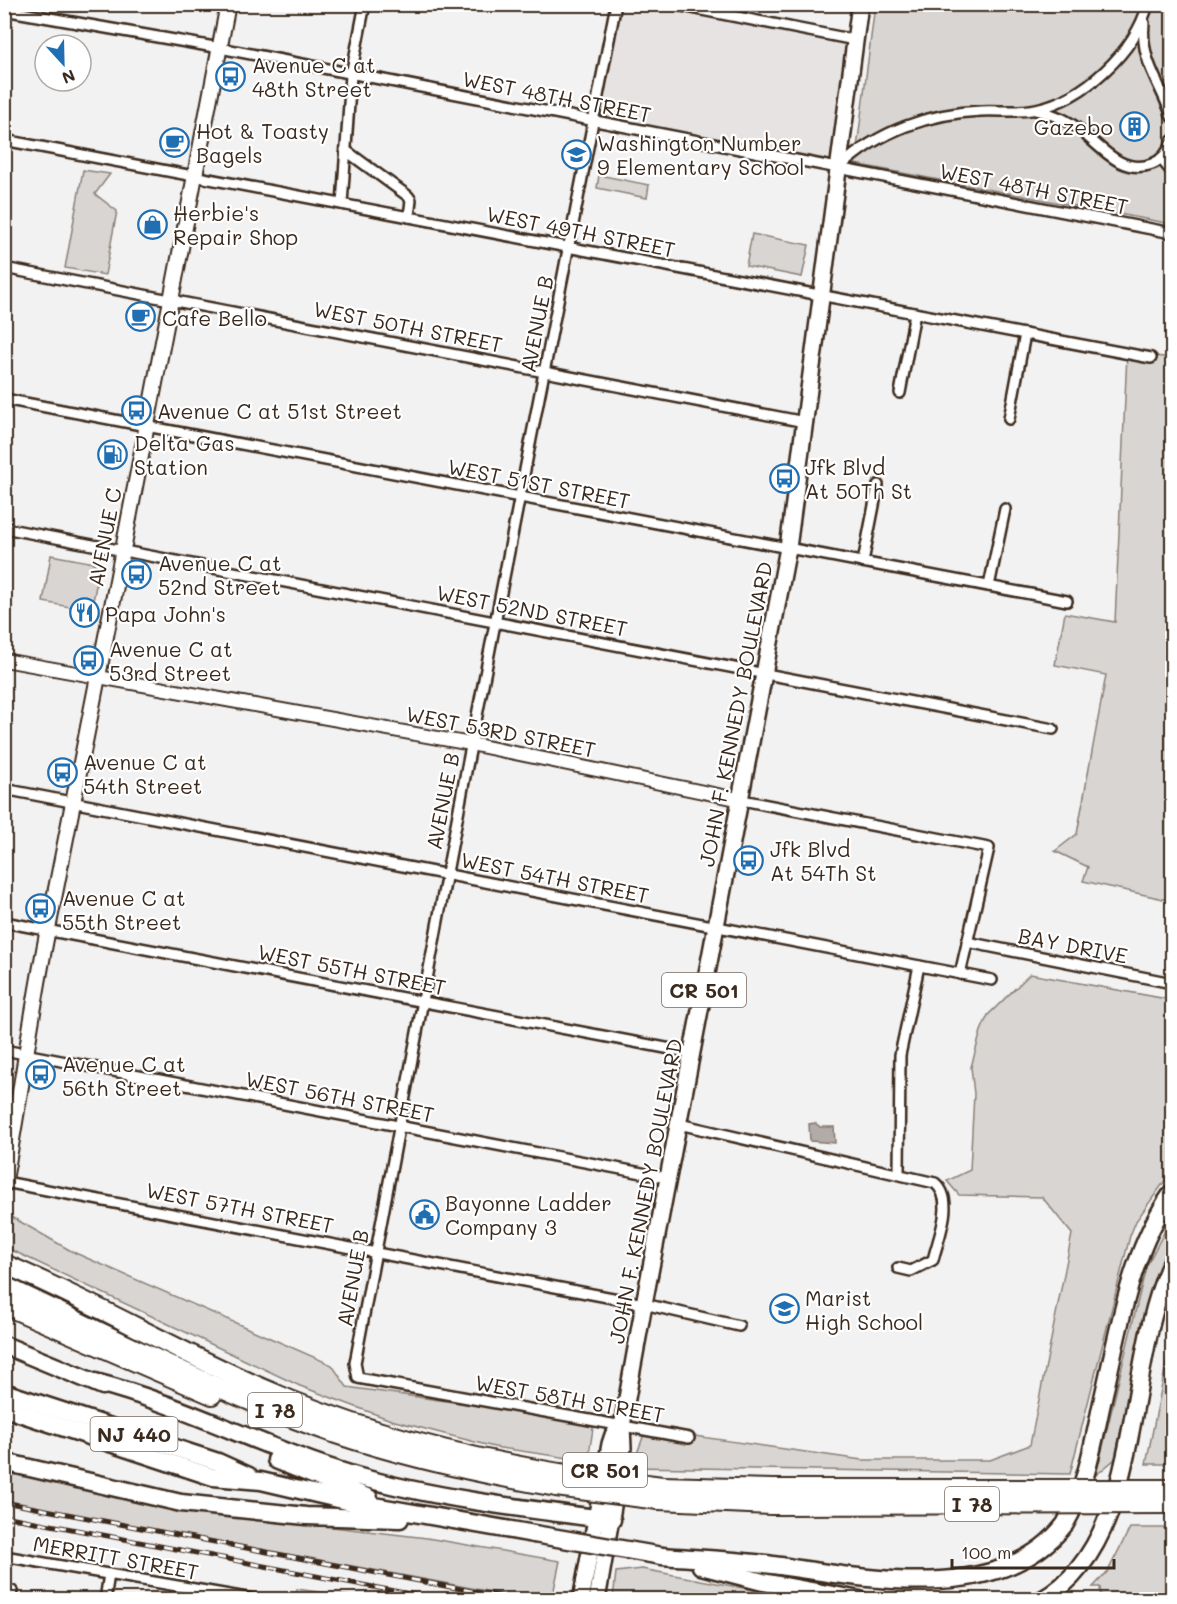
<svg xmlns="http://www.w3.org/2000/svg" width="1177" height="1604" font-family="Mali,sans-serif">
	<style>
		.built { fill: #e6e3e2 }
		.green { fill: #d8d5d2; stroke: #8a8078; stroke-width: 1.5 }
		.water { fill: #b2aba7; stroke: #827770; stroke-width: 1.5 }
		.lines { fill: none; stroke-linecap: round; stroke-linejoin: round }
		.minor-casing { stroke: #3b2a1e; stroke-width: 14 }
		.tertiary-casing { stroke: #3b2a1e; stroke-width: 16 }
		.secondary-casing { stroke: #3b2a1e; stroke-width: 18 }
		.primary-casing { stroke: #3b2a1e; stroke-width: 20 }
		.trunk-casing { stroke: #3b2a1e; stroke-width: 21 }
		.motorway-casing { stroke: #3b2a1e; stroke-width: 22 }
		.minor { stroke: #fff; stroke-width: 9 }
		.tertiary { stroke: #fff; stroke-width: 12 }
		.secondary { stroke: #fff; stroke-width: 14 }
		.primary { stroke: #fff; stroke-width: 15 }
		.trunk { stroke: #fff; stroke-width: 16 }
		.motorway { stroke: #fff; stroke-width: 18 }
		.rail-casing { stroke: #3b2a1e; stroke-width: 5 }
		.rail { stroke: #fff; stroke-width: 3; stroke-dasharray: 9; stroke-linecap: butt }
		.trunk-bridge-casing { stroke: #3b2a1e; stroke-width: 21; stroke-linecap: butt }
		.motorway-bridge-casing { stroke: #3b2a1e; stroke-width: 22; stroke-linecap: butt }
		.trunk-bridge { stroke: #fff; stroke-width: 16 }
		.motorway-bridge { stroke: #fff; stroke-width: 18 }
		.labels { text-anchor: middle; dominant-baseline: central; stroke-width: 4.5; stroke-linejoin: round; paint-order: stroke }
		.shield { fill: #fff; stroke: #766a62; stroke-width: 1.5 }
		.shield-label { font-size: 20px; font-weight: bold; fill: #3b2a1e }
		.poi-label { font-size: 21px; fill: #3b2a1e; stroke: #fff; text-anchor: start }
		.street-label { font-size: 21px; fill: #3b2a1e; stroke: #fff }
	</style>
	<rect width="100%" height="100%" fill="#f3f2f2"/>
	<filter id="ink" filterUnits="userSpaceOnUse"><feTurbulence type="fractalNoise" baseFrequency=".0167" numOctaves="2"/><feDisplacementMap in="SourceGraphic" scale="12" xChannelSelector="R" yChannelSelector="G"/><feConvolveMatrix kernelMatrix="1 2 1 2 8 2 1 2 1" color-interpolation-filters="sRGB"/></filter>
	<g filter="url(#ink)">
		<polygon class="built" points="616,5 671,5 855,40 838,168 594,121"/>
		<g class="green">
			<polygon points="875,5 1172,5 1172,224 855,164"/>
			<polygon points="83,170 110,174 95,194 117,211 105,275 65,268"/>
			<polygon points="599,175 649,185 647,198 597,188"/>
			<polygon points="752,234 809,245 802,277 746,266"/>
			<polygon points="1127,353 1172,358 1172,901 1083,881 1088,867 1055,851 1077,834 1106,675 1055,665 1065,613 1115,622"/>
			<polygon points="51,555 94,563 99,571 91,611 43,602"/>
			<polygon points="1030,974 1172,1000 1172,1171 1136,1221 1130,1236 1070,1474 632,1467 646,1429 862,1460 990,1460 1030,1445 1072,1234 1042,1197 959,1195 947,1181 970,1170 974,1094 971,1067 981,1031 988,1015"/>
			<polygon points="5,1213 73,1252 332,1365 347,1387 594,1422 588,1461 494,1447 391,1420 300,1386 5,1247"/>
			<polygon points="1172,1217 1172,1246 1148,1299 1115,1459 1096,1475 1146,1267"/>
			<polygon points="1172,1335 1172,1464 1146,1464"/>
			<polygon points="4,1469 187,1510 427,1538 560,1561 552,1599 531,1599 5,1502"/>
			<polygon points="1130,1528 1172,1528 1172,1599 1101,1599 1100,1587 1093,1587 1108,1571"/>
			<polygon points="642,1569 801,1599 613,1599 616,1572"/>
			<polygon points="297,1589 366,1599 295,1599"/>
		</g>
		<polygon class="water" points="815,1123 820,1127 834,1127 835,1143 810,1141 809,1124"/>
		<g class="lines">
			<defs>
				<g id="minor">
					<polyline points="616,4 464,782 355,1363 358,1378 689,1438"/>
					<polyline points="671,4 855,40"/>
					<polyline points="4,10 220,48 1172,233"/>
					<path d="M1144,23C1140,62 1161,83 1172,117"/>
					<path d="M1035,110C1047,113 1059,116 1070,123C1095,138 1118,177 1152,164C1162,160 1169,151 1172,141"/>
					<polyline points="4,140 1151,358"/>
					<polyline points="345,150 408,196 411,200 409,217"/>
					<polyline points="1161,159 1172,172"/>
					<path d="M840,167C878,131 930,113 981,111C998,110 1019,113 1036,109C1084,99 1135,52 1148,4"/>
					<polyline points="342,204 351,75 365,4"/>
					<polyline points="4,268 805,422"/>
					<polyline points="900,393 915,313"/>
					<polyline points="4,399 1067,601"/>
					<polyline points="1009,419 1025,334"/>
					<polyline points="4,528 1053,729"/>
					<polyline points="863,562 878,485"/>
					<polyline points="989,586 1005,509"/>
					<polyline points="4,789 992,980"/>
					<polyline points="742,800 989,848 960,974"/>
					<polyline points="4,922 692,1053"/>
					<polyline points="967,942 1172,983"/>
					<polyline points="4,1050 668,1178"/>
					<path d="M679,1124L935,1183C956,1200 938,1238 933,1260L911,1271L898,1268"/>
					<polyline points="899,1174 900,1055 919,966"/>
					<polyline points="5,1182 644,1304 739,1326"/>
					<polyline points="4,1556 258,1600"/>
					<polyline points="10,1600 12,1591"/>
					<polyline points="105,1600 109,1574"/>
				</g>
				<polyline id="tertiary" points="4,660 471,744 742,800"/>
				<path id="secondary" d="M4,1185C20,1100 31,1014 48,929C110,621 169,313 228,4"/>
				<g id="primary">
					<polyline points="581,1600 610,1444 613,1435 622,1426"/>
					<polyline points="597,1600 623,1448 622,1426 644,1304 788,548 860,4"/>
				</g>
				<g id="trunk">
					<polyline points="4,1345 103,1386"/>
					<path d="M95,1382C185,1405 267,1450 356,1476C439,1499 526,1509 612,1520"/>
					<polyline points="4,1392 218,1462 249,1476"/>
					<polyline points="4,1408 213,1477 261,1481 351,1502 534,1534"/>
					<polyline points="276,1460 369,1498"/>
					<polyline points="4,1462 181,1503 306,1516 400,1519"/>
					<path d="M662,1556C702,1559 741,1560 780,1566C873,1580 1004,1604 1065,1524C1089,1483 1095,1430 1106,1385C1121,1319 1132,1250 1172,1193"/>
					<polyline points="701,1566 763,1582 860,1600"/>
					<path d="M1042,1600C1146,1541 1123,1362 1172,1261"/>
				</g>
				<g id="motorway">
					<path d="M4,1264C92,1301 175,1350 262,1388C357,1430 457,1456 559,1473"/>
					<path d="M4,1286C113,1337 222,1395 336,1434C408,1458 482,1474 556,1487"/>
					<polyline points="4,1305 212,1395"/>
					<polyline points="662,1486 772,1489"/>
					<polyline points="659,1500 771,1505"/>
				</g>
			</defs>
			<use href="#minor" class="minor-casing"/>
			<use href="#tertiary" class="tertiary-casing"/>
			<use href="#secondary" class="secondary-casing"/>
			<use href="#primary" class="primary-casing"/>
			<use href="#trunk" class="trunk-casing"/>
			<use href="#motorway" class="motorway-casing"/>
			<use href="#minor" class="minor"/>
			<use href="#tertiary" class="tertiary"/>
			<use href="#secondary" class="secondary"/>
			<use href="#primary" class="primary"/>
			<use href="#trunk" class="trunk"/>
			<use href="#motorway" class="motorway"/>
			<defs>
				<g id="rail">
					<polyline points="4,1502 519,1600"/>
					<polyline points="4,1516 441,1600"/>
				</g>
			</defs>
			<use href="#rail" class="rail-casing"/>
			<use href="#rail" class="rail"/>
			<defs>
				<polyline id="trunk-bridge" points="534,1534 662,1556"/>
				<g id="motorway-bridge">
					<polyline points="559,1473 662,1486"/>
					<polyline points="556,1487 659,1500"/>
					<polyline points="772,1489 1172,1489"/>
					<polyline points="771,1505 1172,1504"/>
				</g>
			</defs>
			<use href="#trunk-bridge" class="trunk-bridge-casing"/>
			<use href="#motorway-bridge" class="motorway-bridge-casing"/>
			<use href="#trunk-bridge" class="trunk-bridge"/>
			<use href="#motorway-bridge" class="motorway-bridge"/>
		</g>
	</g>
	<defs>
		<symbol id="bus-ring" viewBox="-11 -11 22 22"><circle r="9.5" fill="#fff" stroke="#1f6fb2" stroke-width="1.5"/><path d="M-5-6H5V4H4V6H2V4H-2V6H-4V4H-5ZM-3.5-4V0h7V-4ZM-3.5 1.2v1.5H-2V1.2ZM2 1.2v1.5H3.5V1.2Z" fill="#1f6fb2"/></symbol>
		<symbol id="building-ring" viewBox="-11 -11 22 22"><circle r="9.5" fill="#fff" stroke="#1f6fb2" stroke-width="1.5"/><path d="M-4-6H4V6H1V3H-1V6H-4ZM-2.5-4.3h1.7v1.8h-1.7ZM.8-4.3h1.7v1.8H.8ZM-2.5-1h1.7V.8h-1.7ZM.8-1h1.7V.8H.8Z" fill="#1f6fb2"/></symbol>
		<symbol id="cafe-ring" viewBox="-11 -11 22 22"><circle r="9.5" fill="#fff" stroke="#1f6fb2" stroke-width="1.5"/><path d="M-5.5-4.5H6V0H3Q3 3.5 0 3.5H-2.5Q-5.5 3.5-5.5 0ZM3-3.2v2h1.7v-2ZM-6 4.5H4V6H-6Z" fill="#1f6fb2"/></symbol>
		<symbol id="school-ring" viewBox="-11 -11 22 22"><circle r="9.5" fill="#fff" stroke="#1f6fb2" stroke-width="1.5"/><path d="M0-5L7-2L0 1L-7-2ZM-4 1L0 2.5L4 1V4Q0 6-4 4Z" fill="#1f6fb2"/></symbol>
		<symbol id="shop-ring" viewBox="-11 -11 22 22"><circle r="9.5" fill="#fff" stroke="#1f6fb2" stroke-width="1.5"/><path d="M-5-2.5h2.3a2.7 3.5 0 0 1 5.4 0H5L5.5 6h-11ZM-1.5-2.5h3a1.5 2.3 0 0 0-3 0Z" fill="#1f6fb2"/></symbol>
		<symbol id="fuel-ring" viewBox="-11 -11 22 22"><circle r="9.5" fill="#fff" stroke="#1f6fb2" stroke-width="1.5"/><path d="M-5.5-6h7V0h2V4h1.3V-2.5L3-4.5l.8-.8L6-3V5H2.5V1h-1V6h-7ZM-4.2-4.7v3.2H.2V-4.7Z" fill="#1f6fb2"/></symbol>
		<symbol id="restaurant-ring" viewBox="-11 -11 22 22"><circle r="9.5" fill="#fff" stroke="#1f6fb2" stroke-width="1.5"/><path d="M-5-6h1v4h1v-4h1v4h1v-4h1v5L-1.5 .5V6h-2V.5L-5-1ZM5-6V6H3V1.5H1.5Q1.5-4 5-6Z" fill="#1f6fb2"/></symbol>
		<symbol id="civic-ring" viewBox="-11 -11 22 22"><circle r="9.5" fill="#fff" stroke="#1f6fb2" stroke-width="1.5"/><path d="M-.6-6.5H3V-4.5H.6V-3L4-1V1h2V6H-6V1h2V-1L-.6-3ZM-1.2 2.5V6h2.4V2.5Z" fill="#1f6fb2"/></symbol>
	</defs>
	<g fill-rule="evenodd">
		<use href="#bus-ring" x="214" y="60" width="33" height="33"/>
		<use href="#building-ring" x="1118" y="110" width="33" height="33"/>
		<use href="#cafe-ring" x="158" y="126" width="33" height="33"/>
		<use href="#school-ring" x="560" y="138" width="33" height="33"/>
		<use href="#shop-ring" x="136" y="208" width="33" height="33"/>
		<use href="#cafe-ring" x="124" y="300" width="33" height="33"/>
		<use href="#bus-ring" x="120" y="394" width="33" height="33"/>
		<use href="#fuel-ring" x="96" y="438" width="33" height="33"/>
		<use href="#bus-ring" x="768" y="462" width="33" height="33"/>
		<use href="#bus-ring" x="120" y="558" width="33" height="33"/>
		<use href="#restaurant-ring" x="68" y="596" width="33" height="33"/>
		<use href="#bus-ring" x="72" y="644" width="33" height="33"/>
		<use href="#bus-ring" x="46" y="756" width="33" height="33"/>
		<use href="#bus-ring" x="732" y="844" width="33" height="33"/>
		<use href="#bus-ring" x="24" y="892" width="33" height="33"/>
		<use href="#bus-ring" x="24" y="1058" width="33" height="33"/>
		<use href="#civic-ring" x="408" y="1198" width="33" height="33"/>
		<use href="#school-ring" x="768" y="1292" width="33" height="33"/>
	</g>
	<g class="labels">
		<g class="shield">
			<rect x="662" y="973" width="84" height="34" rx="4.5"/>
			<rect x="248" y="1393" width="54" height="34" rx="4.5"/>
			<rect x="90.5" y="1417" width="87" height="34" rx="4.5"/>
			<rect x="563" y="1453" width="84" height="34" rx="4.5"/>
			<rect x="945" y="1487" width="54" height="34" rx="4.5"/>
		</g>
		<g class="shield-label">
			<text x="704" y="990">CR 501</text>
			<text x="275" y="1410">I 78</text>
			<text x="134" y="1434">NJ 440</text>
			<text x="605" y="1470">CR 501</text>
			<text x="972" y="1504">I 78</text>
		</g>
		<g class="poi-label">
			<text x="252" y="64">Avenue C at<tspan x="252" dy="24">48th Street</tspan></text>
			<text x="1113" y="126" text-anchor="end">Gazebo</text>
			<text x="196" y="130">Hot &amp; Toasty<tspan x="196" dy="24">Bagels</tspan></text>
			<text x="597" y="142">Washington Number<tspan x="597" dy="24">9 Elementary School</tspan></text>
			<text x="173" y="212">Herbie's<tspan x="173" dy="24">Repair Shop</tspan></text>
			<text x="162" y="317">Cafe Bello</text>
			<text x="157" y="410">Avenue C at 51st Street</text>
			<text x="134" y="442">Delta Gas<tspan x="134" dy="24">Station</tspan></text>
			<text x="805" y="466">Jfk Blvd<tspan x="805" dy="24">At 50Th St</tspan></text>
			<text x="158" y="562">Avenue C at<tspan x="158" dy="24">52nd Street</tspan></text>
			<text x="105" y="613">Papa John's</text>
			<text x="109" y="648">Avenue C at<tspan x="109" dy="24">53rd Street</tspan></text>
			<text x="83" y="761">Avenue C at<tspan x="83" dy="24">54th Street</tspan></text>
			<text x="770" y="848">Jfk Blvd<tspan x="770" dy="24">At 54Th St</tspan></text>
			<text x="62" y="897">Avenue C at<tspan x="62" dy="24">55th Street</tspan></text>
			<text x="62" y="1063">Avenue C at<tspan x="62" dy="24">56th Street</tspan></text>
			<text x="445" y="1202">Bayonne Ladder<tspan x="445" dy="24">Company 3</tspan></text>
			<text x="805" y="1297">Marist<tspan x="805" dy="24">High School</tspan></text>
		</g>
		<g class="street-label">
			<text transform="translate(557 96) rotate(11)">WEST 48TH STREET</text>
			<text transform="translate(1034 188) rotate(11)">WEST 48TH STREET</text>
			<text transform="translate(581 231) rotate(11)">WEST 49TH STREET</text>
			<text transform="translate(536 324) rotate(-79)">AVENUE B</text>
			<text transform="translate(408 326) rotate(11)">WEST 50TH STREET</text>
			<text transform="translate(539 483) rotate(11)">WEST 51ST STREET</text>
			<text transform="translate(104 537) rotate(-79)">AVENUE C</text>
			<text transform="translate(532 610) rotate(11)">WEST 52ND STREET</text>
			<text transform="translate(735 714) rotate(-79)">JOHN F. KENNEDY BOULEVARD</text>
			<text transform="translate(501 731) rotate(11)">WEST 53RD STREET</text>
			<text transform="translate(442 801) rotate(-79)">AVENUE B</text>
			<text transform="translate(555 877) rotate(11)">WEST 54TH STREET</text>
			<text transform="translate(1073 945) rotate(11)">BAY DRIVE</text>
			<text transform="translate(352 969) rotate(11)">WEST 55TH STREET</text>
			<text transform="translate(340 1096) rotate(11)">WEST 56TH STREET</text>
			<text transform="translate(645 1191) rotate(-79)">JOHN F. KENNEDY BOULEVARD</text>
			<text transform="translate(240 1207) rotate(11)">WEST 57TH STREET</text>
			<text transform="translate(352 1278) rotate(-80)">AVENUE B</text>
			<text transform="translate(570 1398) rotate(10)">WEST 58TH STREET</text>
			<text transform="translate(116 1557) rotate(10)">MERRITT STREET</text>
		</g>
	</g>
	<rect width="1177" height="1604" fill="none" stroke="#fff" stroke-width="24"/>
	<rect x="12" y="12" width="1153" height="1580" fill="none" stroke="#3b2a1e" stroke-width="2" filter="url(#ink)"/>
	<g transform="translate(63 63) rotate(158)"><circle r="28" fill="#ffffff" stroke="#b1aaa5" stroke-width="1.5"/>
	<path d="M0-4.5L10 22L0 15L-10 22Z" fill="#1f6fb2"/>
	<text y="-9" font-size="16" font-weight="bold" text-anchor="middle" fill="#3b2a1e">N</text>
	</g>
	<path d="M952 1559v9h162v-9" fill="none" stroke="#3b2a1e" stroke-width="3"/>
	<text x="961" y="1559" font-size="18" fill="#3b2a1e" stroke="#ffffff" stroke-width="4.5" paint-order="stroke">100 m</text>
</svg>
